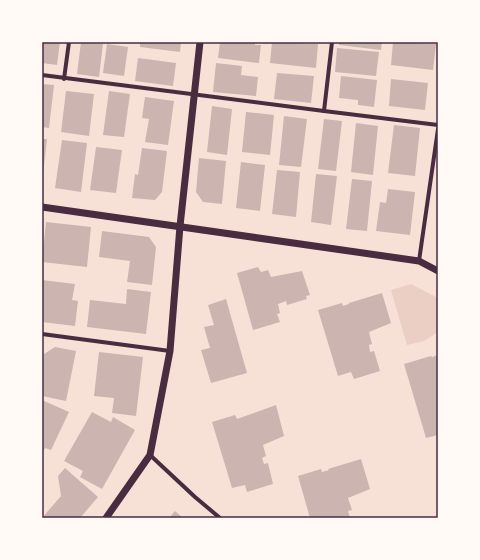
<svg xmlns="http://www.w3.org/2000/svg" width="480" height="560" font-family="'PT Sans',sans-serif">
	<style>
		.green { fill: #ebcfc5 }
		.building { fill: #ccb4b1 }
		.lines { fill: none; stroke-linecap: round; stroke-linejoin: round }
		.minor { stroke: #4a2c40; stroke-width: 4 }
		.tertiary { stroke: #4a2c40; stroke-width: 7 }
		.neatline { fill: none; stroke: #4a2c40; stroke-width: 1.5 }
	</style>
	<rect width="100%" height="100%" fill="#f7e1d7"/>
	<polygon class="green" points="411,284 438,298 438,332 424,341 407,345 391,290"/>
	<g class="building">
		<polygon points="42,42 60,42 57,65 42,63"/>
		<polygon points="81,42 103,44 99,77 77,74"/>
		<polygon points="140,42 181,42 180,52 140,47"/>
		<polygon points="220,42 255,42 255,45 261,45 259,63 218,58"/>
		<polygon points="272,42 318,44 316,68 270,63"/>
		<polygon points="339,42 382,42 381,50 339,45"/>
		<polygon points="393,42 436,44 433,70 391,65"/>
		<polygon points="107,44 128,47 124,76 103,73"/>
		<polygon points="337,48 379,52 376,76 335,72"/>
		<polygon points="138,58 176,63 173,86 135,81"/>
		<polygon points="216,63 242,66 241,75 258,77 256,96 213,92"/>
		<polygon points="277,73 314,76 311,103 274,99"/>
		<polygon points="341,76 377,80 374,107 358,105 358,100 339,98"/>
		<polygon points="391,79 428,83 425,110 389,106"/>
		<polygon points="42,84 54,85 49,128 42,127"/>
		<polygon points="66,91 94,94 89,136 61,132"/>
		<polygon points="109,91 130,94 124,137 103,135"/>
		<polygon points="145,97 174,101 168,145 145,142 149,119 142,118"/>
		<polygon points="212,106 232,109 227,155 207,152"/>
		<polygon points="246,112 274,115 270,155 242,152"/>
		<polygon points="284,116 307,119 301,167 279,165"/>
		<polygon points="324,119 342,121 336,171 318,169"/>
		<polygon points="356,123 378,126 373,175 351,172"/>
		<polygon points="394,125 420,128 415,176 388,173"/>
		<polygon points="42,139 47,139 43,174 42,174"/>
		<polygon points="62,140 87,143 81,192 55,188"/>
		<polygon points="96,147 122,150 116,193 90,190"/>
		<polygon points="142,148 167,151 162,192 155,200 132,198 135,174 138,175"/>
		<polygon points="199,158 226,161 222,204 203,202 196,192"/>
		<polygon points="241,162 265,165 260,211 236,208"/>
		<polygon points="277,170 300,172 296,217 272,214"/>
		<polygon points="316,174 337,176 331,225 311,222"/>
		<polygon points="352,179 372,181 367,231 346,229"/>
		<polygon points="388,189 415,192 410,235 376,231 380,202 386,203"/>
		<polygon points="46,222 91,227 87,267 42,262"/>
		<polygon points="102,231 149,237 156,247 152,285 127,282 130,261 99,257"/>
		<polygon points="258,267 261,272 268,270 271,277 302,271 310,295 306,296 307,299 287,305 286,301 278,304 280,313 277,314 280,322 253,330 237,273"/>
		<polygon points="42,280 75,284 72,300 78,301 75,326 42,322"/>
		<polygon points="127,289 151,292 146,334 87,327 90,300 126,304"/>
		<polygon points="382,293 391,323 369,332 372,344 369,345 370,352 374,351 380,371 354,379 351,372 338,376 318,310 342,303 343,306 349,304 349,303"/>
		<polygon points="226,299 247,373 211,383 201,350 210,348 204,327 214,325 208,305"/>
		<polygon points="55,347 76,351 66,401 42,396 42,367 44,354"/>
		<polygon points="99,352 143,357 136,416 112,413 114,398 94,396"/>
		<polygon points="438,355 438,435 426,438 404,364 431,356 432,357"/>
		<polygon points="42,400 69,412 51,450 45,448 42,455"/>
		<polygon points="276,405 284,436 263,445 266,456 262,458 264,464 268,463 273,484 247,492 245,485 232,488 212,422 235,415 237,419"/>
		<polygon points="92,412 111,422 113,417 135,430 102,489 80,477 83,471 64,461"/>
		<polygon points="361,459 370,489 348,498 352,510 348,511 350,518 310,518 298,476 321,469 322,472 329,470 328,469"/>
		<polygon points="65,468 98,497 80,518 42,518 61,496 58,476"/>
		<polygon points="175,511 183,518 169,518"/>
	</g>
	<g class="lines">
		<g class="minor">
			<polyline points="42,75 324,111 332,42"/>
			<polyline points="64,79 69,42"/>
			<polyline points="324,111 438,125"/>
			<polyline points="419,261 438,129"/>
			<polyline points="42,334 170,351"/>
			<polyline points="150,455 195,497 220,518"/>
		</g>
		<g class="tertiary">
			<polyline points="42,207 419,261 438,271"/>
			<polyline points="106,518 150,455 170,351 180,226 200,42"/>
		</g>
	</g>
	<rect width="480" height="560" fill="none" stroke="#fffaf5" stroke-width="86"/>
	<rect x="43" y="43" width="394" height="474" class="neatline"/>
</svg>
